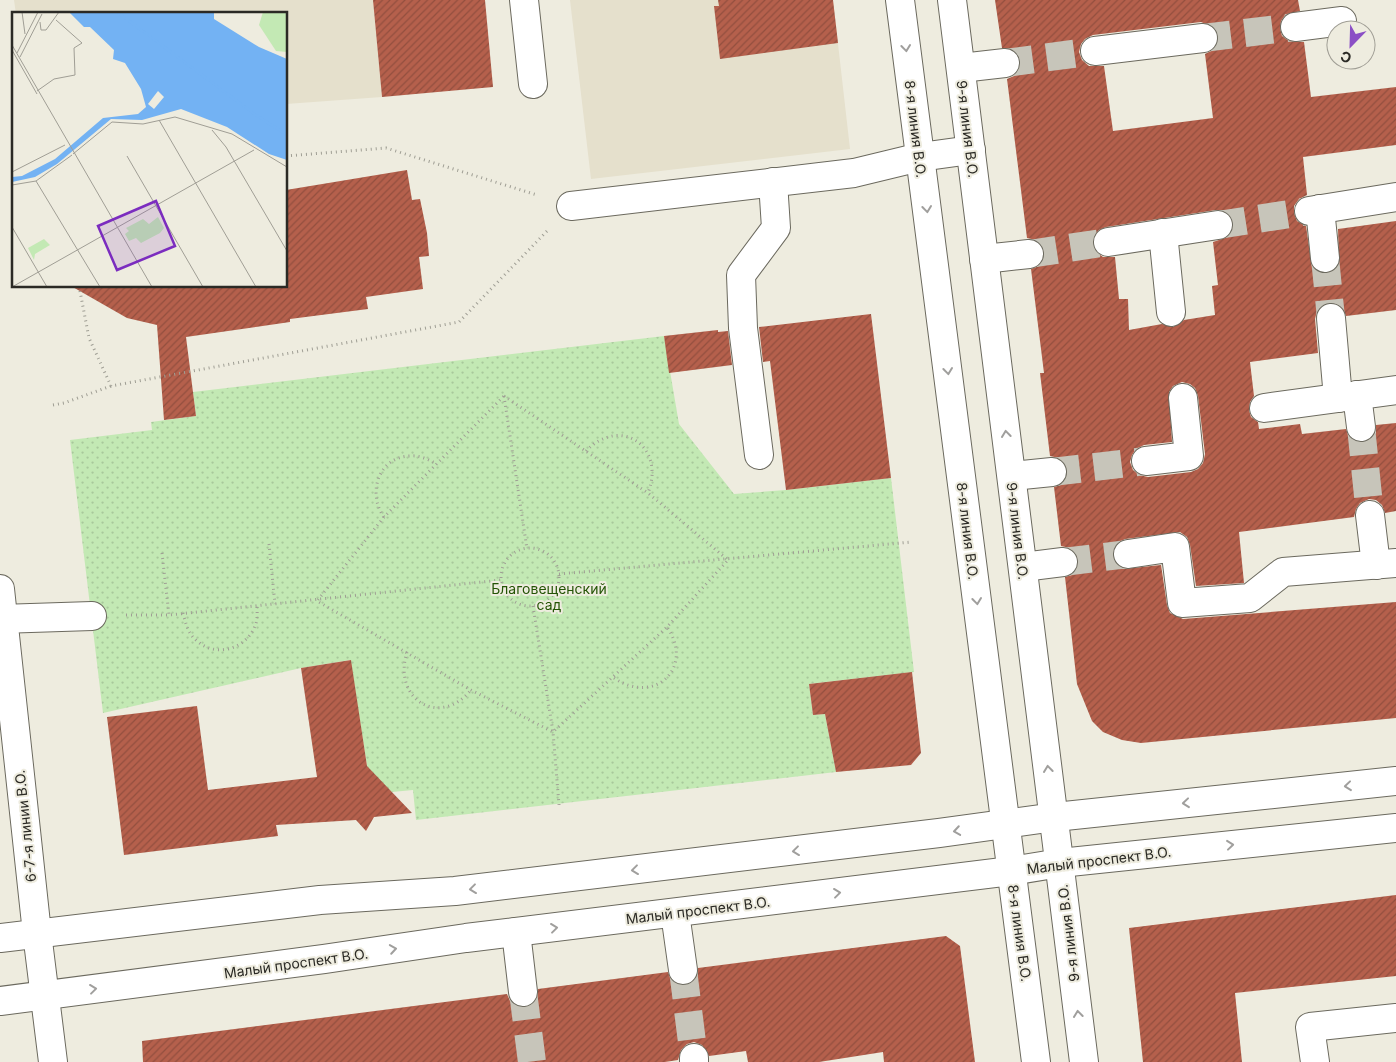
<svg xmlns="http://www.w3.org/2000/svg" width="1396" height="1062" font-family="Inter,sans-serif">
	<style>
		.built { fill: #e5e0cc }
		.park { fill: url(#park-dots) }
		.building { fill: url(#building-hatch); fill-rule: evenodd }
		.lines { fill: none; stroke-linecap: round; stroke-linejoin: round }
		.minor-tunnel { stroke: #c7c5ba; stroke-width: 28; stroke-dasharray: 28 14; stroke-linecap: butt }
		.minor-casing { stroke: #6b695e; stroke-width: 30 }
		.major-casing { stroke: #6b695e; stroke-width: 30 }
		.path { stroke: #9f9e94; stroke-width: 3; stroke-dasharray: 1 4; stroke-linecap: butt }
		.minor { stroke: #fff; stroke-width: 28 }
		.major { stroke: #fff; stroke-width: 28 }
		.oneway { stroke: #a09f9d }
		.labels { text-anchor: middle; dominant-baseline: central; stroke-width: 4; stroke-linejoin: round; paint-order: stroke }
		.street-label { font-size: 14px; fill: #2b2a25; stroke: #eeecdf }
		.park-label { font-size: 14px; fill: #245405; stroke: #eeecdf }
		.inset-river { fill: none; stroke: #73b2f3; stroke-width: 2.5 }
		.inset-road { fill: none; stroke: #a09e95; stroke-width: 1 }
		.view { fill: #7b2cbf; fill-opacity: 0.15; stroke: #7b2cbf; stroke-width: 2.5 }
		.inset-edge { fill: none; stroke: #2b2a25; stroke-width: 2.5 }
	</style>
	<defs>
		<pattern id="park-dots" width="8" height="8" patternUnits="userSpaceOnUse" patternTransform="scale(1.25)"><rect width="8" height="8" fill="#c3e9b4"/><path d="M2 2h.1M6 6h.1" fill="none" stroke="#a8c89b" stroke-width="1.8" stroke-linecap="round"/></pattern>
		<pattern id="building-hatch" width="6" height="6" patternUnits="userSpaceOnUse" patternTransform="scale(1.25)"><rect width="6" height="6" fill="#b5604c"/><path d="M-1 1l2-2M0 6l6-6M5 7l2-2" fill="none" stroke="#934f3f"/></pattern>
	</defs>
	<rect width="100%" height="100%" fill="#eeecdf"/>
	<g class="built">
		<polygon points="14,0 373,0 382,97 286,104 286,14 16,14"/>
		<polygon points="570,0 833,0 850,149 591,179"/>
	</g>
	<polygon class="park" points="664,336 679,424 734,494 786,490 891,478 914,672 809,684 813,715 825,714 836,772 416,820 413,790 392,792 369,778 350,660 301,668 103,713 70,440 152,430 151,422 196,416 193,392"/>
	<g class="building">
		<polygon points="373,0 485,0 493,87 382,97"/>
		<polygon points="718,0 833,0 838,43 720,59 714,6 719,6"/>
		<path d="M995,0H1298L1300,11L1285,15L1281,21L1280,28L1282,36L1289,41L1304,42L1311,97L1396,87V145L1303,157L1307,195L1299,199L1294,206V213L1297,221L1306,226L1312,267L1318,272L1326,274L1334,270L1339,264L1338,229L1396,221V310L1346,316L1343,309L1337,304L1330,302L1322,305L1317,311L1315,319L1318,353L1250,362L1254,396L1250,402L1249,410L1251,417L1258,422L1259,429L1300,424L1302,434L1346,429L1349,437L1354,441L1362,442L1371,439L1376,433V425L1396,423V511L1385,513L1382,505L1376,500L1369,499L1360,503L1356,509L1354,517L1239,532L1244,583L1196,586L1190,545L1187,537L1180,532L1125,539L1119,542L1114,548L1113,556L1116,563L1123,569L1161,565L1167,605L1170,613L1183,619L1396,602V718L1141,743L1122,740L1103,732L1092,721L1077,684L1065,577L1072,575L1077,568L1078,560L1076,553L1070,548L1061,546L1054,487L1061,485L1066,479L1067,470L1064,463L1059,458L1050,456L1040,373H1044L1031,269L1039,266L1043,261L1044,252L1041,244L1036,240L1027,238L1007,79L1014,76L1019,70L1020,61L1018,54L1012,49L1002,48ZM1201,22L1215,28L1219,37L1217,45L1213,50L1205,54L1213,118L1113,131L1104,66H1089L1082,60L1079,52L1081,44L1085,39L1093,35ZM1216,210H1223L1230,215L1233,223V230L1228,237L1213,242L1218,285L1212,286L1215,315L1184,320L1173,327L1162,324L1129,330L1128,299H1119L1115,257H1103L1096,252L1093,244L1094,236L1099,230L1106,227ZM1182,382L1190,384L1195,388L1198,396L1205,454L1203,463L1198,469L1191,472L1148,477L1139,475L1133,470L1130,462L1132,455L1136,449L1144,445L1172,442L1169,392L1173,386Z"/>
		<polygon points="407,170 412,200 420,199 427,233 429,256 419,257 423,289 366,297 368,309 290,319 290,322 186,337 196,416 164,420 157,325 127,318 71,286 286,286 286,190"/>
		<polygon points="871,314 891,478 786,490 770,361 763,362 759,327"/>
		<polygon points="718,330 718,332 728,331 732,365 669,373 664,336"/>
		<polygon points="351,660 367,766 412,813 374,817 366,831 356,820 276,825 278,836 124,855 107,717 197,706 208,790 317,777 301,668"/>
		<polygon points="912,672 921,753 911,765 836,772 825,714 813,715 809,684"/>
		<polygon points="1396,895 1396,976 1235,993 1242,1062 1143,1062 1129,928"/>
		<polygon points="946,936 960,946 975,1062 884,1062 883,1052 819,1062 748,1062 746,1051 709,1056 702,1045 694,1042 687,1044 681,1050 678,1060 665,1062 143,1062 142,1041 507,994 510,1001 516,1006 525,1007 533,1004 537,999 538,989 668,972 671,980 677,984 685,985 693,982 698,975 698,968"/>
	</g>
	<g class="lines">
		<g class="minor-tunnel">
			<polyline points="1203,38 1295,27"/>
			<polyline points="1005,63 1095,51"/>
			<polyline points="1218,225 1309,211"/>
			<polyline points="1029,254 1108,242"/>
			<polyline points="1325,258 1331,318"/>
			<polyline points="1361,427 1370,515"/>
			<polyline points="1052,472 1146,461"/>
			<polyline points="1063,562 1128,554"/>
			<polyline points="683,970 694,1058"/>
			<polyline points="523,992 532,1062"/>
		</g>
		<defs>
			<g id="minor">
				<polyline points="524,0 533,84"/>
				<polyline points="1295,27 1342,21"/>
				<polyline points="1095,51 1203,38"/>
				<polyline points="961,68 1005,63"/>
				<polyline points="571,206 854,173 920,157 971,150"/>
				<polyline points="1320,209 1325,258"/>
				<polyline points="1309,211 1396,197"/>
				<polyline points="1163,233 1171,312"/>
				<polyline points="1108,242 1218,225"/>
				<polyline points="984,259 1029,254"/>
				<polyline points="1331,318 1338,398"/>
				<polyline points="1357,395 1361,427"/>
				<polyline points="1264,408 1396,390"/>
				<polyline points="759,455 743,328 741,275 776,228 773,182"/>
				<polyline points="1146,461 1189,456 1183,398"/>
				<polyline points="1012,476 1052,472"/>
				<polyline points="1370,515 1376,565"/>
				<polyline points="1128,554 1175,547 1182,603 1250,598 1283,572 1396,563"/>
				<polyline points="1023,567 1063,562"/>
				<polyline points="0,589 37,933 53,1062"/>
				<polyline points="0,619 92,616"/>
				<polyline points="675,913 683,970"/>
				<polyline points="516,932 523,992"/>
				<polyline points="694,1058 694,1062"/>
				<polyline points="1315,1062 1310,1027 1396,1018"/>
			</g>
			<g id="major">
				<polyline points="900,0 1036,1062"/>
				<polyline points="952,0 1084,1062"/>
				<polyline points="0,938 320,900 455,891 939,833 1055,817 1396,781"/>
				<polyline points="0,1001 324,959 466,938 1011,871 1060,863 1396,828"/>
			</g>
		</defs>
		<use href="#minor" class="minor-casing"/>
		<use href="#major" class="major-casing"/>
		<g class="path">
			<polyline points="286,156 386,148 537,195"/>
			<polyline points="79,286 89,338 111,386 459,322 548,230"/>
			<polygon points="504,396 648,493 728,560 667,627 553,732 471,690 317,601 384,517"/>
			<polyline points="504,396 527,549"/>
			<polyline points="53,405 64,403 111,386"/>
			<path d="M586,451C621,415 666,447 648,493"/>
			<path d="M384,517C367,494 378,456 411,456C420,455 429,460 437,464"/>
			<polyline points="269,544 275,604"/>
			<circle cx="530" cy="577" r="29"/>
			<polyline points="162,553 169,615"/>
			<polyline points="559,574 912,542"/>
			<polyline points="533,606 553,732 559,805"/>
			<path d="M183,613C186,624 188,634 197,641C216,658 246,649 255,626C258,620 257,612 257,606"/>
			<polyline points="126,615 169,615 501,580"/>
			<path d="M407,652C392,700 440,728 471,690"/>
			<path d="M614,678C655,706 695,667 667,627"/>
		</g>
		<use href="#minor" class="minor"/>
		<use href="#major" class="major"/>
	</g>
	<defs><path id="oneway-chevron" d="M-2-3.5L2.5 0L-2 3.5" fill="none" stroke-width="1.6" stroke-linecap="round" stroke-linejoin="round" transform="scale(1.25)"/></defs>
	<g class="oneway">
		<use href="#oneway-chevron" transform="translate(906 48) rotate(83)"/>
		<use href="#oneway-chevron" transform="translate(927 209) rotate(83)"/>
		<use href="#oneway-chevron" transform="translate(948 371) rotate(83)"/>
		<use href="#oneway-chevron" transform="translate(1006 434) rotate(-97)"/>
		<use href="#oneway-chevron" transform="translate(977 601) rotate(83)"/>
		<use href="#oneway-chevron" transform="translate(1048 769) rotate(-97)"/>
		<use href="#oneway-chevron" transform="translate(1348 786) rotate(174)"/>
		<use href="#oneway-chevron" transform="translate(1186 803) rotate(174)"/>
		<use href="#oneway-chevron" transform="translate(957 831) rotate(171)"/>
		<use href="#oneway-chevron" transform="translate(1230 845) rotate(-6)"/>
		<use href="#oneway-chevron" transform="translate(796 851) rotate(173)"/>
		<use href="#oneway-chevron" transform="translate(635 870) rotate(173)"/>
		<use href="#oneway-chevron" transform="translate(473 889) rotate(173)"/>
		<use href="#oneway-chevron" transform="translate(837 893) rotate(-7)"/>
		<use href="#oneway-chevron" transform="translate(554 928) rotate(-7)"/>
		<use href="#oneway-chevron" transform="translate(393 949) rotate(-9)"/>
		<use href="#oneway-chevron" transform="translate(93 989) rotate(-7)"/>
		<use href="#oneway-chevron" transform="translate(1078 1014) rotate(-97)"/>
	</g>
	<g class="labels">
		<g class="street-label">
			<text transform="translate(916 129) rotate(83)">8-я линия В.О.</text>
			<text transform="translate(968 129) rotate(83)">9-я линия В.О.</text>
			<text transform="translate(968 531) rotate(83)">8-я линия В.О.</text>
			<text transform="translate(1018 531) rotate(83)">9-я линия В.О.</text>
			<text transform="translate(25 826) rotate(-96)">6-7-я линии В.О.</text>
			<text transform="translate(1099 860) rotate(-7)">Малый проспект В.О.</text>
			<text transform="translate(698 910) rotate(-7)">Малый проспект В.О.</text>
			<text transform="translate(1020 933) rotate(82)">8-я линия В.О.</text>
			<text transform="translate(1068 933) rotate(-97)">9-я линия В.О.</text>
			<text transform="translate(296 963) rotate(-8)">Малый проспект В.О.</text>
		</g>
		<g class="park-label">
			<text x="549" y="588">Благовещенский<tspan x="549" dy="16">сад</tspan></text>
		</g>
	</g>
	<g transform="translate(12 12)">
		<rect width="275" height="275" fill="#eeecdf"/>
		<path d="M146,205L152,216L148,221L129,231L124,226L117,229L113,222L117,219L114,216L131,207L137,212ZM32,227L38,233L23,242L22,248L16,236Z" fill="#c3e9b4"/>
		<path d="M251,0L275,1V40L264,39L247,13Z" fill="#c3e9b4"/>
		<path d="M57,0H202V7L247,35L275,47V148L257,142L215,115L169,97L130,108L99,107L45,152L23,165L0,170V165L10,164L43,147L91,106L126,102L134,95L129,77L113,51L101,47L102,38L78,15H72Z" fill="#73b2f3"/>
		<path d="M146,79L152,85L142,97L136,92Z" fill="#eeecdf"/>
		<path class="inset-river" d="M105,0L241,101L275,123"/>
		<path class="inset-road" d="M10,0L13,22M28,10L29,18H34L47,0M0,33L140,275M0,38L25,82M5,41L26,0M8,45L30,2M25,79L42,67L63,63L62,36L70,31L44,8M147,108L244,275M200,118L214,135L275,239M61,142L100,110L131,112L163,105L220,122L275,155M115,144L191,275M0,160L53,133M24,169L88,275M0,173L24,169L60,143M0,215L35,275M0,275L242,138"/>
		<path class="view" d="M144,189L163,234L105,258L86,214Z"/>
		<rect width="275" height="275" class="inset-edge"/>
	</g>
	<g transform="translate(1351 45) rotate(203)"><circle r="24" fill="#eeecdf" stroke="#a09e95"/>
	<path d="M0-4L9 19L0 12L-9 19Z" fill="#8b4fc5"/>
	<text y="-8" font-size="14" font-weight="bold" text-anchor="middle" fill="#2b2a25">С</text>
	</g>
</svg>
